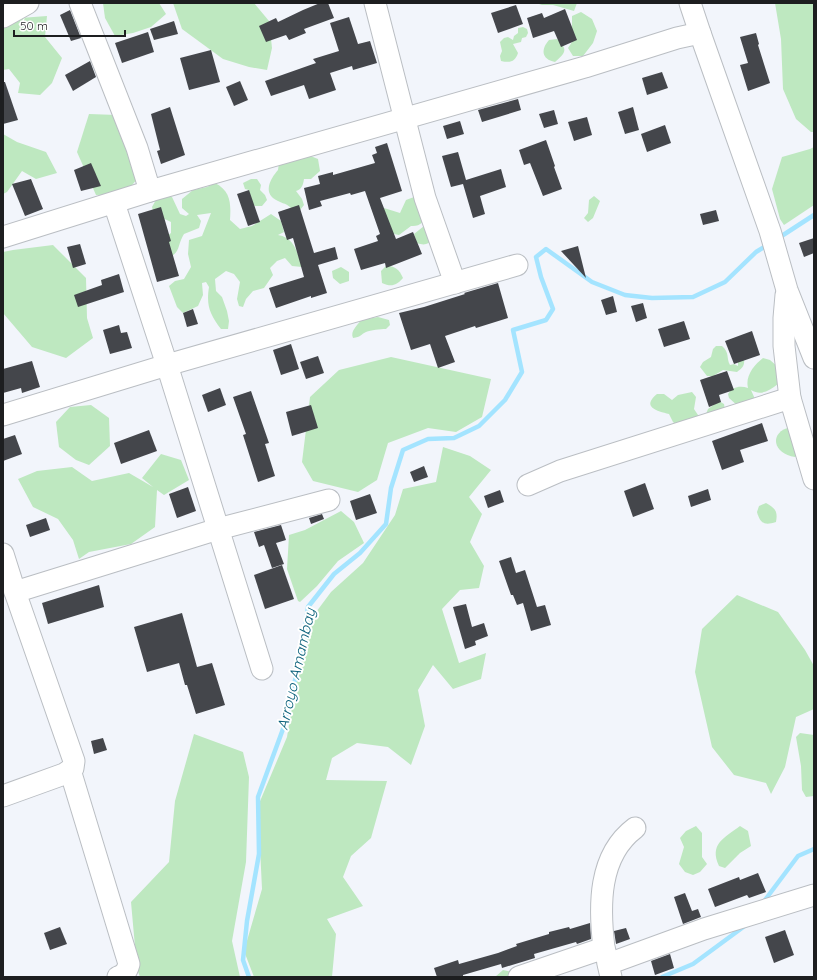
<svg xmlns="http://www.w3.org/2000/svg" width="817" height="980" font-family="Quicksand,sans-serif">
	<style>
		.green { fill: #bee8c0 }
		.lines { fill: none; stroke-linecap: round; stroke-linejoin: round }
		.stream { stroke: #a4e4ff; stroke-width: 4.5 }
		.building { fill: #44464b }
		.minor-casing { stroke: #babec3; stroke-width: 23 }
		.minor { stroke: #fff; stroke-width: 21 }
		.labels { text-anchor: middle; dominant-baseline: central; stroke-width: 4; stroke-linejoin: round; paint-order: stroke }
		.water-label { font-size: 15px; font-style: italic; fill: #0a607a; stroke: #fff }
	</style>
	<rect width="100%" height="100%" fill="#f2f5fb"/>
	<g class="green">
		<polygon points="103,3 159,3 166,14 151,27 133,33 115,36 105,18"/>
		<polygon points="173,3 254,3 269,21 272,48 267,70 249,67 223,59 182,29"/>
		<polygon points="536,3 577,3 574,11 553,5 542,5"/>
		<polygon points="775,3 814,3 814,132 811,132 796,119 783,89 781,39"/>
		<polygon points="581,12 592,19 597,31 593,43 583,56 573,56 568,48 572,42 572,16"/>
		<polygon points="47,16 45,37 62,58 52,83 40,95 18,93 20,83 9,69 3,70 3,24 20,18"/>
		<path d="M523,27L527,29L528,33L526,37L522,38L521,42L513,44L518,53C515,62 510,63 501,61L500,56L502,51L500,42L504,38L508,37L513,40L514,36L518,33V28Z"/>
		<path d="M557,39C569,50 565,53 555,62C541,59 541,49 549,40Z"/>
		<polygon points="89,114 117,115 137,179 125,194 96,195 77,152"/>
		<polygon points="3,134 17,142 46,152 57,173 36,179 22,171 7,192 3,194"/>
		<polygon points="814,147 814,205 784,225 780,219 772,189 782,157 810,149"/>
		<path d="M308,155L318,159L320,171L311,179H304C303,185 302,189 296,191L302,199L304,205L300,210L294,211C287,203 286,205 278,201C262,194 270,179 278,170L279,163Z"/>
		<polygon points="251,179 257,179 261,185 260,190 265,195 267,200 262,206 255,206 250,201 249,190 245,189 243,183"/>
		<path d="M215,183C231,191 231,204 230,220L240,229L252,226L271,214L281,221L284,232L278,235C295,238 297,252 302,267L292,266L285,258L277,261L270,268L273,275L264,288L253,291L246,299L243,307L239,306L237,299L240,282L234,274L226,271L215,279L216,291L222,297L227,311L229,321L228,329H221C210,314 206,306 209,287L206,282L202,283L203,295L198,306L183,313L177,307L169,286L175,281L184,279L191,267L188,254L189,240L202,236L211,213L197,215L201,221L199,228L184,234C176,248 182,251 166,260L153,247L171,233V222L154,214L152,207L157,198L165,196L172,197L180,214L186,216L189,214L182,208V199L193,190L207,187Z"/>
		<polygon points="594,196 600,201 593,218 588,222 584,218 588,213 589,200"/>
		<path d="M414,197L430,214C424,221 420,227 411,226L399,235C389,234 383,226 377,219L384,208L400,213L406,200Z"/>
		<path d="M424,226L433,230L434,239C428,244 425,246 417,243L414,234Z"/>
		<polygon points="53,245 86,278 87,318 93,338 66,358 32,347 3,313 3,252 13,250"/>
		<path d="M386,266C395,266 399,269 403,278C396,286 391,287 382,283L381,271Z"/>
		<polygon points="341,267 349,272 349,281 340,284 333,278 332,271"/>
		<path d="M378,317L389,320L390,325L386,329C380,329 371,330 366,332C360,335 361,337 353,338C350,331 357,326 361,320Z"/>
		<path d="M716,346H722C730,353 726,358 730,365L734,364L738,366V361L742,359L744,360C745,366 741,369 737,372L723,370L713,376H707L700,367L703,362L711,357L713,349Z"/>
		<polygon points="391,357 491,379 482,417 456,432 428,428 388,443 377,480 358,492 313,481 302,462 310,397 339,370"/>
		<path d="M763,358L770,360L778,367V384C769,391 761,396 751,390L755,399L739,407L729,398L728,394C732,387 740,385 748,388C745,376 754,365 763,358Z"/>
		<path d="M692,392L696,397L694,409L698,415V420L679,427L673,422L669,414C657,411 641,407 657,394H664L672,400L678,395Z"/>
		<polygon points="719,401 724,404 725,410 706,414 708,409"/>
		<polygon points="91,405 109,418 110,446 89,465 76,460 59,447 56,422 70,407"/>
		<path d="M791,427L801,452L795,457C773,454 768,432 791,427Z"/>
		<polygon points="443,447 470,456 491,470 469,497 482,514 470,542 484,566 479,588 460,590 442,609 459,663 486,653 481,679 453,689 433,665 418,690 425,726 411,765 388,747 357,743 332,758 326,780 387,781 371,838 351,856 343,877 363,906 327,919 336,934 332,977 254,977 244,951 262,889 258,806 287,737 305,627 331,592 363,563 395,515 403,489 436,482"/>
		<polygon points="161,454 181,460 189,480 164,495 157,490 155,527 131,544 89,552 79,559 73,540 58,519 33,507 18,479 37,471 72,467 92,481 129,473 153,487 142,478"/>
		<path d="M766,503C775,508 778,511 776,522C764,526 760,523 757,512L759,506Z"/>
		<polygon points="341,511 354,522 364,543 338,561 317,586 300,602 298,601 287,569 289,535 305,530"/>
		<polygon points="737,595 778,612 805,650 814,666 814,709 796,717 785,767 771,794 766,783 734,775 712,747 695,672 702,629"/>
		<polygon points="800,733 814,735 814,796 806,797 802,790 801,766 796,737"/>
		<polygon points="194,734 243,752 249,777 246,862 232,941 240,977 140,977 137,969 131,902 169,862 175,801"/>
		<polygon points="696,826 702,833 702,857 707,864 700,872 693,875 685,872 679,864 684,847 680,838 686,831"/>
		<path d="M740,826L748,831L751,846L740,853L725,868L719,866C709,844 724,838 740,826Z"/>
		<polygon points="503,970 517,973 518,977 495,977"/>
	</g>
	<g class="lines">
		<g class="stream">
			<polyline points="777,239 814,215"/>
			<polyline points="765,900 798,856 814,849"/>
			<polyline points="249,977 243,960 247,921 259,854 258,797 283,729 301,656 308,607 334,574 360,553 386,524 391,488 403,450 428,439 454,438 479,426 505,400 522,372 513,330 546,320 553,309 541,277 536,257 546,249 592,282 625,295 652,298 693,297 725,282 756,252 769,244"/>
			<polyline points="662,977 693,964 746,925"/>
		</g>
	</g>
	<g class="building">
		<polygon points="320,3 328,3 334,18 304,29 306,33 289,40 286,35 266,42 259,26 276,18 278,22 303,10"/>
		<polygon points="516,5 523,24 498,33 491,13"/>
		<polygon points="565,9 577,40 561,47 554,31 533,38 527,18 542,13 544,18"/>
		<polygon points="70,10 81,38 71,41 60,15"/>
		<polygon points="349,17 358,44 370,41 377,63 353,70 352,66 330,73 336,90 309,99 304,85 271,96 265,81 316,63 313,59 339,51 330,23"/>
		<polygon points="174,21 178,34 154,40 150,29"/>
		<polygon points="148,32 154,52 122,63 115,43"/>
		<polygon points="756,33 759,44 758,45 770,83 748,91 740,65 748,63 740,37"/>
		<polygon points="211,50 220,82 189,90 180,58"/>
		<polygon points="90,61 96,77 73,91 65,75"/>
		<polygon points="662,72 668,88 647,95 642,78"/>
		<polygon points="240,81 248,100 234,106 226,87"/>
		<polygon points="3,82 5,82 18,120 3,124"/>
		<polygon points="518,99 521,110 482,122 478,110"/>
		<polygon points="170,107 185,155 161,164 157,151 160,150 151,114"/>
		<polygon points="633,107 639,130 625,134 618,112"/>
		<polygon points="554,110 558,124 544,128 539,114"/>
		<polygon points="587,117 592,135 574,141 568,122"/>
		<polygon points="460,121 464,134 447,139 443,126"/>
		<polygon points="665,125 671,143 647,152 641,134"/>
		<polygon points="546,140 555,166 554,167 562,189 543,196 530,163 524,165 519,150"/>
		<polygon points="387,143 402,191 380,198 396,239 413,232 422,254 386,268 385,263 361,270 354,249 378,241 376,236 380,234 365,191 351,195 350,193 320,201 322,206 309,210 304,188 320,184 318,176 333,172 333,175 375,163 372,155 377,153 375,147"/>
		<polygon points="458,152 466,180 501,169 506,187 480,196 485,214 473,218 463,184 451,187 442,156"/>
		<polygon points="91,163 101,186 81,191 74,170"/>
		<polygon points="31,179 43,209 25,216 12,184"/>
		<polygon points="249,190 260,222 248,226 237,194"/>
		<polygon points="299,205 314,253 335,247 338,259 318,265 327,293 311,298 311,296 276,308 269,288 304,277 293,238 287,240 278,212"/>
		<polygon points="161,207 171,241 169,242 179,276 157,282 138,214"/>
		<polygon points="716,210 719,221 703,225 700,214"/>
		<polygon points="814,238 814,253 804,257 799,243"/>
		<polygon points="80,244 86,264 73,268 67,247"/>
		<polygon points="578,246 586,278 561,251"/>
		<polygon points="119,274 124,292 78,307 74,295 102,285 101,280"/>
		<polygon points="498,283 508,318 476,328 475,326 445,336 455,362 438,368 430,344 411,350 399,313 424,307 465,294 464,293"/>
		<polygon points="613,296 617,312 606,315 601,300"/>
		<polygon points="643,303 647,318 636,322 631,306"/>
		<polygon points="193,309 198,324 187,327 183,313"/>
		<polygon points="684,321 690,339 664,347 658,329"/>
		<polygon points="119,325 121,333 127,332 132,348 110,354 103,330"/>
		<polygon points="752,331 760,355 734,364 725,341"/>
		<polygon points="291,344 299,369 281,375 273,350"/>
		<polygon points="318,356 324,373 306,379 300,362"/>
		<polygon points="32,361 40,387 22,393 21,388 3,393 3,369"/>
		<polygon points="727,371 734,390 719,395 721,402 709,407 700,380"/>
		<polygon points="220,388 226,405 208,412 202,395"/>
		<polygon points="251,391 269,443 265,444 275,476 258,482 243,435 246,434 233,397"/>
		<polygon points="311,405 318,428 292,436 286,412"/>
		<polygon points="762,423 768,441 740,450 744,462 722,470 712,441"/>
		<polygon points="149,430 157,451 121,464 114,443"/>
		<polygon points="15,435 22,454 3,461 3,439"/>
		<polygon points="424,466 428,477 414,482 410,472"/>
		<polygon points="645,483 654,509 633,517 624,491"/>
		<polygon points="188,487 196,511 177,518 169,494"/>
		<polygon points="708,489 711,500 691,507 688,496"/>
		<polygon points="500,490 504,502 488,508 484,496"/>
		<polygon points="370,494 377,513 356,520 350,501"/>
		<polygon points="322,514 324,519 311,524 309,518"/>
		<polygon points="46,518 50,530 30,537 26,525"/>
		<polygon points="281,525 286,540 276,543 284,564 272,568 264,545 259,547 254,532"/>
		<polygon points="511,557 516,573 525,570 537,607 545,605 551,625 531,631 523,603 517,605 513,595 511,595 499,561"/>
		<polygon points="282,565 294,599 265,609 254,575"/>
		<polygon points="99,585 104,607 48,624 42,603"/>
		<polygon points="466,604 472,627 484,623 488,636 475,641 476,645 465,649 453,607"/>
		<polygon points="182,613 197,667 212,663 225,705 196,714 187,685 185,685 179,663 147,672 134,627"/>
		<polygon points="103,738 107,750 94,754 91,741"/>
		<polygon points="758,873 766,892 749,898 747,895 715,907 708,889 739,877 740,880"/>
		<polygon points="685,893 692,911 698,909 701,917 683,924 674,897"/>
		<polygon points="590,923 591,939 577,944 576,942 534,954 535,958 502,968 501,964 463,975 463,977 437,977 434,968 458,960 459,964 498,953 517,946 516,944 549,934 549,932 569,927 570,929"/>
		<polygon points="60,927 67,944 50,950 44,933"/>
		<polygon points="626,928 630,939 616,944 614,931"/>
		<polygon points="785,930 794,955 774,963 765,937"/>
		<polygon points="670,954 674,968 655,975 651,961"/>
	</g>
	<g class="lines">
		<defs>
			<g id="minor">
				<polyline points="80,3 137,148 150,191"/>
				<polyline points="375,3 425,198 455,283"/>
				<polyline points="690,3 700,33 770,231 787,290 814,358"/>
				<polyline points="3,17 28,3"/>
				<polyline points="114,203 167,365 262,669"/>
				<polyline points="3,237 150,191 585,67 677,38 700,33"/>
				<polyline points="786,295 784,318 784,346 790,398 814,479"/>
				<polyline points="3,415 167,365 517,265"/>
				<polyline points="528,485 560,471 790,398"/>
				<polyline points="3,554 15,592 74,761 73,768 64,774 3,796"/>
				<polyline points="15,592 218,529 329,500"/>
				<path d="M70,770L129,964C127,971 125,974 118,977"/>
				<path d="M604,948C599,906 598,856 635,828"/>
				<polyline points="519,977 604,948 608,962"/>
				<polyline points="611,977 608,964 704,929 814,895"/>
			</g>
		</defs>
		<use href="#minor" class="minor-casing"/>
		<use href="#minor" class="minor"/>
	</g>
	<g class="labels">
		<g class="water-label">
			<text transform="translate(296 669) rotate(-77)">Arroyo Amambay</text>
		</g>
	</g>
	<rect width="817" height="980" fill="none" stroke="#1d1e20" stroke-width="8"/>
	<path d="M14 30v6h111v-6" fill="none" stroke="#1d1e20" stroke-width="2"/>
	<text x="20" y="30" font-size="12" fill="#1d1e20" stroke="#ffffff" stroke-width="3" paint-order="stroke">50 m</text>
</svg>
